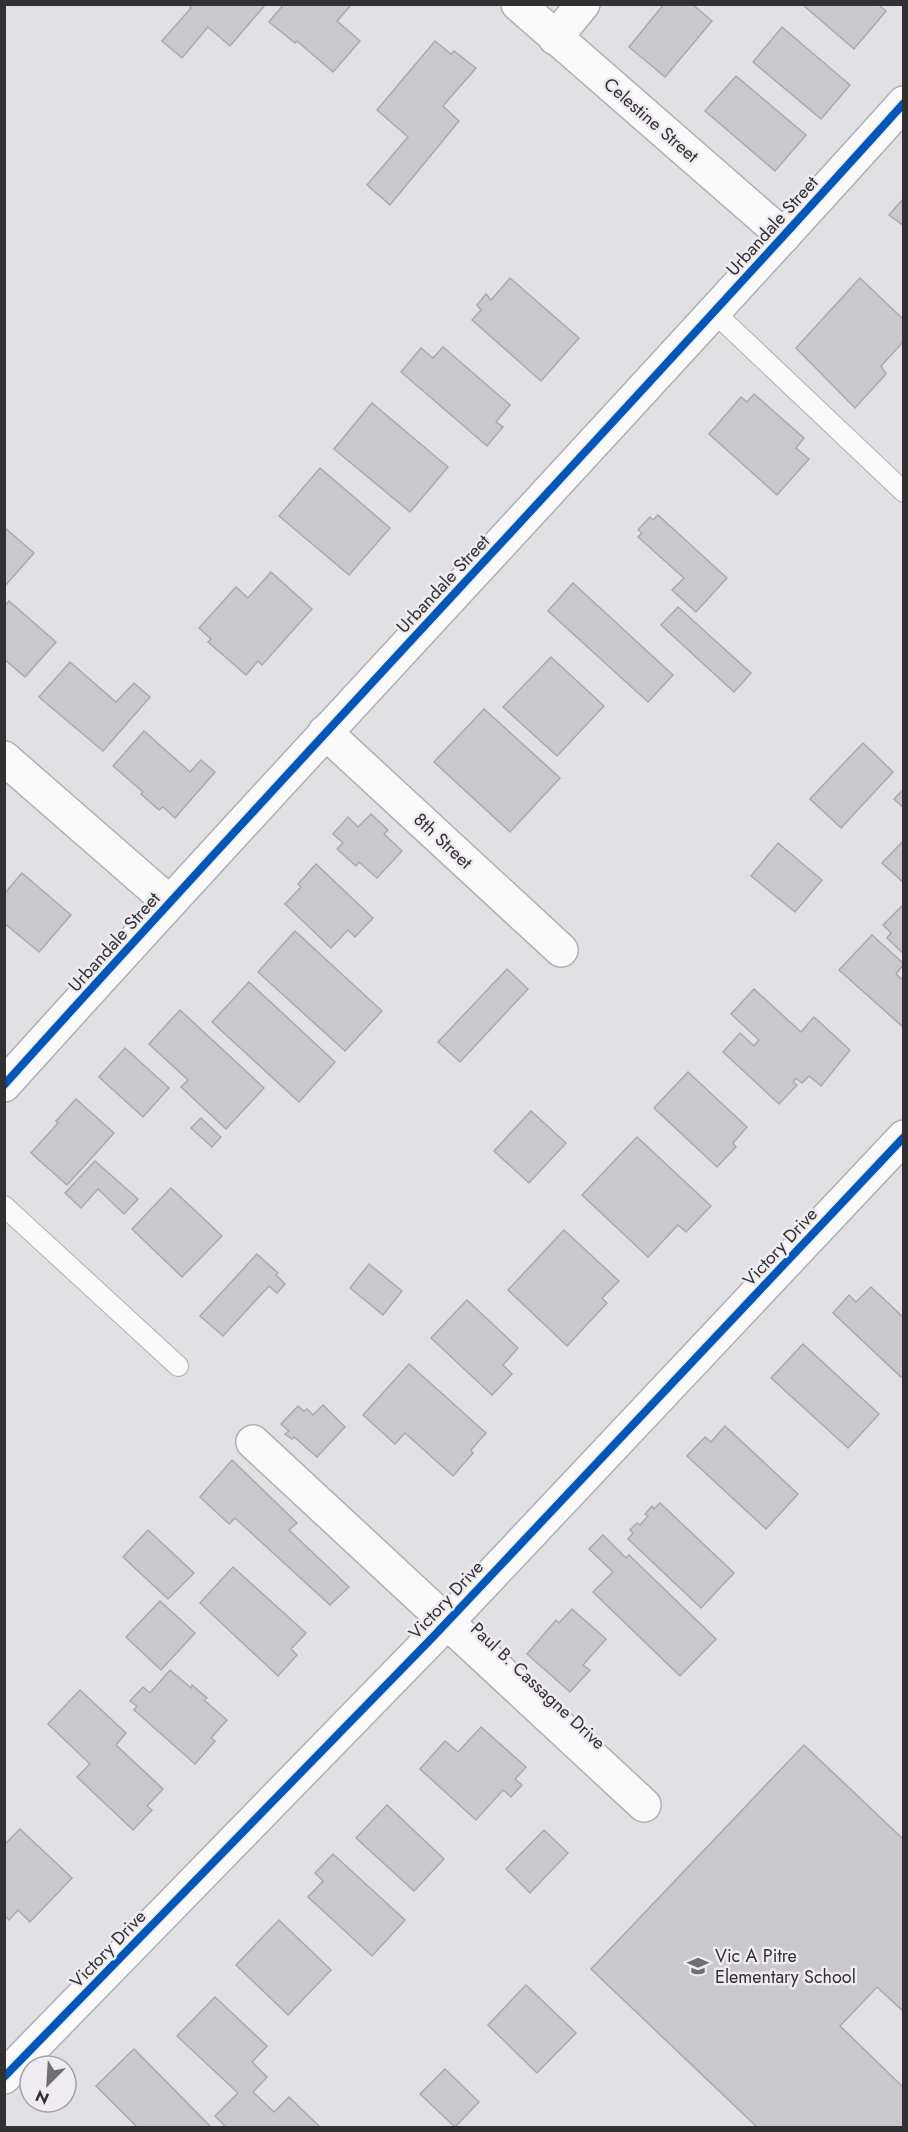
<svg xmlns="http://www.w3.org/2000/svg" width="908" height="2132" font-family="Jost,sans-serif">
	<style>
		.building { fill: #c9c8cb; stroke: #aaaaab; stroke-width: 1.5 }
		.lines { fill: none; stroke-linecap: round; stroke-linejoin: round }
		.service-casing { stroke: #b0b0b2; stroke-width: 22 }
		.minor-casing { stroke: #b0b0b2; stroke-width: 36 }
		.service { stroke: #fafafb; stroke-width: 20 }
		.minor { stroke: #fafafb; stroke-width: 33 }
		.cycleway-casing { stroke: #eeecf1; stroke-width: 11 }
		.cycleway { stroke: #0057b8; stroke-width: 8 }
		.labels { text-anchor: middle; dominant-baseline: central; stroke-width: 5; stroke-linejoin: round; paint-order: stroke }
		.street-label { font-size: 18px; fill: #313032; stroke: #eeecf1 }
		.poi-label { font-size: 18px; fill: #313032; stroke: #eeecf1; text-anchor: start }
	</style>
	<rect width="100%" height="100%" fill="#e1e0e3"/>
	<g class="building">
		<polygon points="188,4 266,4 230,46 208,27 182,58 162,41 191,8"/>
		<polygon points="284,4 352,4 337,21 360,41 333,72 297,41 295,43 269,22"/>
		<polygon points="664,4 692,4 712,21 665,77 629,47"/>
		<polygon points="802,4 878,4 886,11 854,49"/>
		<polygon points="782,27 850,85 821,119 753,62"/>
		<polygon points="435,41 451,54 454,51 476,68 443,106 459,121 390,205 367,185 408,137 377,110"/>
		<polygon points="736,76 806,135 775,171 705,111"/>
		<polygon points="904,198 904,226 889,215"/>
		<polygon points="510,278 579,338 541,381 472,320 481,310 477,305 486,294 491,300"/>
		<polygon points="860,278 904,320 904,341 881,366 886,374 855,408 796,348"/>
		<polygon points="443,347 510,405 496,422 503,427 487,446 401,372 421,348 433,358"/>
		<polygon points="754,394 804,438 796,448 809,459 777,495 709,434 741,397 747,402"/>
		<polygon points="372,403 448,467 410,512 334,449"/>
		<polygon points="320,468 390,528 349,575 279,516"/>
		<polygon points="658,515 727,578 696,612 672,590 684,578 638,537 642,533 638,530 650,517 653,520"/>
		<polygon points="4,527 34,553 4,587"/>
		<polygon points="271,572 312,609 262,665 258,661 246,675 208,642 211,639 199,628 236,587 248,598"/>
		<polygon points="573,583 673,675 648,702 548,611"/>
		<polygon points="9,601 56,642 25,677 4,659 4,606"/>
		<polygon points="678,607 751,673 734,692 661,625"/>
		<polygon points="551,657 604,706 557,756 503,707"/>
		<polygon points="70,662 116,702 134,683 150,697 103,751 39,697"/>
		<polygon points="484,709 560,778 510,832 434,762"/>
		<polygon points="144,731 190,772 201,760 215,772 175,818 163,807 159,810 141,794 143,792 113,766"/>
		<polygon points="863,743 893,772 841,828 810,799"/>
		<polygon points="904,789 904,808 894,799"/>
		<polygon points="371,814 388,830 384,834 402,851 377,878 359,862 356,866 337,849 343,843 333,834 348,817 358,827"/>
		<polygon points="904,840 904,883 882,863"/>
		<polygon points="778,843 822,880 795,912 751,876"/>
		<polygon points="316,864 373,918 355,937 348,930 331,948 285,904 301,887 298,884"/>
		<polygon points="22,873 71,915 39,952 4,923 4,894"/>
		<polygon points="904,904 904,954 887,938 891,933 883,925"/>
		<polygon points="295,931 382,1011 345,1051 258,972"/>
		<polygon points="872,935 904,964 896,974 904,981 904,1028 839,970"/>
		<polygon points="507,969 528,989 460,1062 438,1042"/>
		<polygon points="249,982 335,1062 299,1102 212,1022"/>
		<polygon points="754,989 801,1032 814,1017 850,1050 821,1086 809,1076 802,1083 796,1078 793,1082 797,1085 779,1104 723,1052 740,1033 754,1046 759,1040 731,1014"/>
		<polygon points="180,1010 264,1088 226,1129 181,1087 188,1080 149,1044"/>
		<polygon points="125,1048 169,1088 143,1117 99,1077"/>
		<polygon points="688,1072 747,1127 733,1143 736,1147 717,1167 654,1108"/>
		<polygon points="76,1099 114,1133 67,1185 31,1153 58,1123 56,1121"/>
		<polygon points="531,1111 566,1143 529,1183 494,1151"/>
		<polygon points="201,1118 221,1137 212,1147 191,1128"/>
		<polygon points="637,1137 711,1206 686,1232 678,1225 648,1257 582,1195"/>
		<polygon points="95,1161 138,1199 124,1214 98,1189 81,1208 65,1193"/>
		<polygon points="171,1188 222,1236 182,1277 132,1229"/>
		<polygon points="564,1230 619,1281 602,1298 607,1303 567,1346 508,1290"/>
		<polygon points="257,1254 278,1273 276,1275 285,1284 277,1293 269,1286 223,1336 200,1316"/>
		<polygon points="369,1264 402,1291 383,1315 350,1288"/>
		<polygon points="871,1287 904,1318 904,1375 901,1377 833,1313 849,1295 856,1302"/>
		<polygon points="467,1300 518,1348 503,1365 512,1374 492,1395 431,1338"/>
		<polygon points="803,1344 879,1414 848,1448 771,1378"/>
		<polygon points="409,1364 486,1433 471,1450 473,1453 453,1476 405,1433 395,1444 363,1415"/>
		<polygon points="323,1405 345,1427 317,1457 294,1437 292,1439 285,1434 289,1431 281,1424 298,1406 304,1411 307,1409 313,1415"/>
		<polygon points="725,1426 798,1494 766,1529 687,1456 705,1437 711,1442"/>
		<polygon points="232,1460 297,1523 289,1530 349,1587 330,1605 235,1518 229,1524 200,1497"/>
		<polygon points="660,1503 734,1573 701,1608 628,1539 633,1533 630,1530 637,1523 640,1525 648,1516 645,1514 652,1506 654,1509"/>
		<polygon points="148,1530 194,1573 168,1599 123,1557"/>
		<polygon points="603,1535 626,1558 629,1555 716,1639 680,1676 593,1592 613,1572 589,1549"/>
		<polygon points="233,1567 306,1633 291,1649 297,1655 278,1676 200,1603"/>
		<polygon points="160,1601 195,1633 161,1670 126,1637"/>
		<polygon points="572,1609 606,1639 583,1665 590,1670 570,1692 527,1654 556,1620 559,1623"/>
		<polygon points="170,1670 191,1688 192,1685 207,1698 204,1700 227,1720 211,1738 215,1741 195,1764 134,1710 137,1706 130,1701 143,1687 150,1693"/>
		<polygon points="80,1690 126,1733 116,1745 163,1789 147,1806 152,1810 133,1830 77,1777 90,1764 48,1724"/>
		<polygon points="481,1727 526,1767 515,1779 522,1785 511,1797 503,1790 476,1820 420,1769 445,1741 458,1752"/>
		<polygon points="804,1745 904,1840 904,2012 877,1987 840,2026 904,2088 904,2128 758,2128 591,1969"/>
		<polygon points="387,1805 444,1859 414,1891 356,1838"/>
		<polygon points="20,1829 72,1878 30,1922 18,1910 9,1920 4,1915 4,1842 6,1843"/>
		<polygon points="544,1830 568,1853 530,1893 506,1869"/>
		<polygon points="333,1854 405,1920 372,1956 308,1897 323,1881 315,1873"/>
		<polygon points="279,1920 331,1970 288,2015 236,1965"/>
		<polygon points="526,1985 576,2033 537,2073 488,2025"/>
		<polygon points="215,1997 267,2046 252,2062 267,2077 253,2092 274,2112 289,2097 321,2128 227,2128 215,2116 238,2093 177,2036"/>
		<polygon points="134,2049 212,2128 138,2128 96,2086"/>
		<polygon points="445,2069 479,2102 455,2127 420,2094"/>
	</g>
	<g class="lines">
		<defs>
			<g id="service">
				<polyline points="714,312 904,492"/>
				<polyline points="4,1206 178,1366"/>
			</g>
			<g id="minor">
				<polyline points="518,4 784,236"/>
				<polyline points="555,38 583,4"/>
				<polyline points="325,732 561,950"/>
				<polyline points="4,758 169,902"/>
				<path d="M4,1085C301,755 607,433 904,103"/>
				<polyline points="253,1442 644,1805"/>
				<polyline points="4,2077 432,1638 904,1137"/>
			</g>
		</defs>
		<use href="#service" class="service-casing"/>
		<use href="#minor" class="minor-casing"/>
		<use href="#service" class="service"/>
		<use href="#minor" class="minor"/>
		<defs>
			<g id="cycleway">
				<path d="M4,1085C301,755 607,433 904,103"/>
				<polyline points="4,2077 432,1638 904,1137"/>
			</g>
		</defs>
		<use href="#cycleway" class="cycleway-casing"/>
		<use href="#cycleway" class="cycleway"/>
	</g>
	<defs>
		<symbol id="school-bare" viewBox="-9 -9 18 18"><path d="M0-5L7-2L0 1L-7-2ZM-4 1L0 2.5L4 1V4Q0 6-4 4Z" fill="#6f6e70" stroke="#eeecf1" stroke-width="2.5" paint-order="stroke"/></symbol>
	</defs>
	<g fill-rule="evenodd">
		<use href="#school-bare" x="683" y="1951" width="30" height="30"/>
	</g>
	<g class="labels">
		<g class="street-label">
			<text transform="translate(651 120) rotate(41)">Celestine Street</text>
			<text transform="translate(772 226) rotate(-48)">Urbandale Street</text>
			<text transform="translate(443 584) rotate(-47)">Urbandale Street</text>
			<text transform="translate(443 841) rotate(43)">8th Street</text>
			<text transform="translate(114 942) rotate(-48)">Urbandale Street</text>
			<text transform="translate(780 1247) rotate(-47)">Victory Drive</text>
			<text transform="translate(446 1600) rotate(-47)">Victory Drive</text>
			<text transform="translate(538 1686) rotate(43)">Paul B. Cassagne Drive</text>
			<text transform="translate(108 1949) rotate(-46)">Victory Drive</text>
		</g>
		<g class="poi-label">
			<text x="715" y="1956">Vic A Pitre<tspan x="715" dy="21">Elementary School</tspan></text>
		</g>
	</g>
	<rect width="908" height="2132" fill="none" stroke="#313032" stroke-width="12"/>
	<g transform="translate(48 2084) rotate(204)"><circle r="28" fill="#eeecf1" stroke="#a2a1a5" stroke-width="1.5"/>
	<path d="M0-4.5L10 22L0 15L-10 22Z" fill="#6f6e70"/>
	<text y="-9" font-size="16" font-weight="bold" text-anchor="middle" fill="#313032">N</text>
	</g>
</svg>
